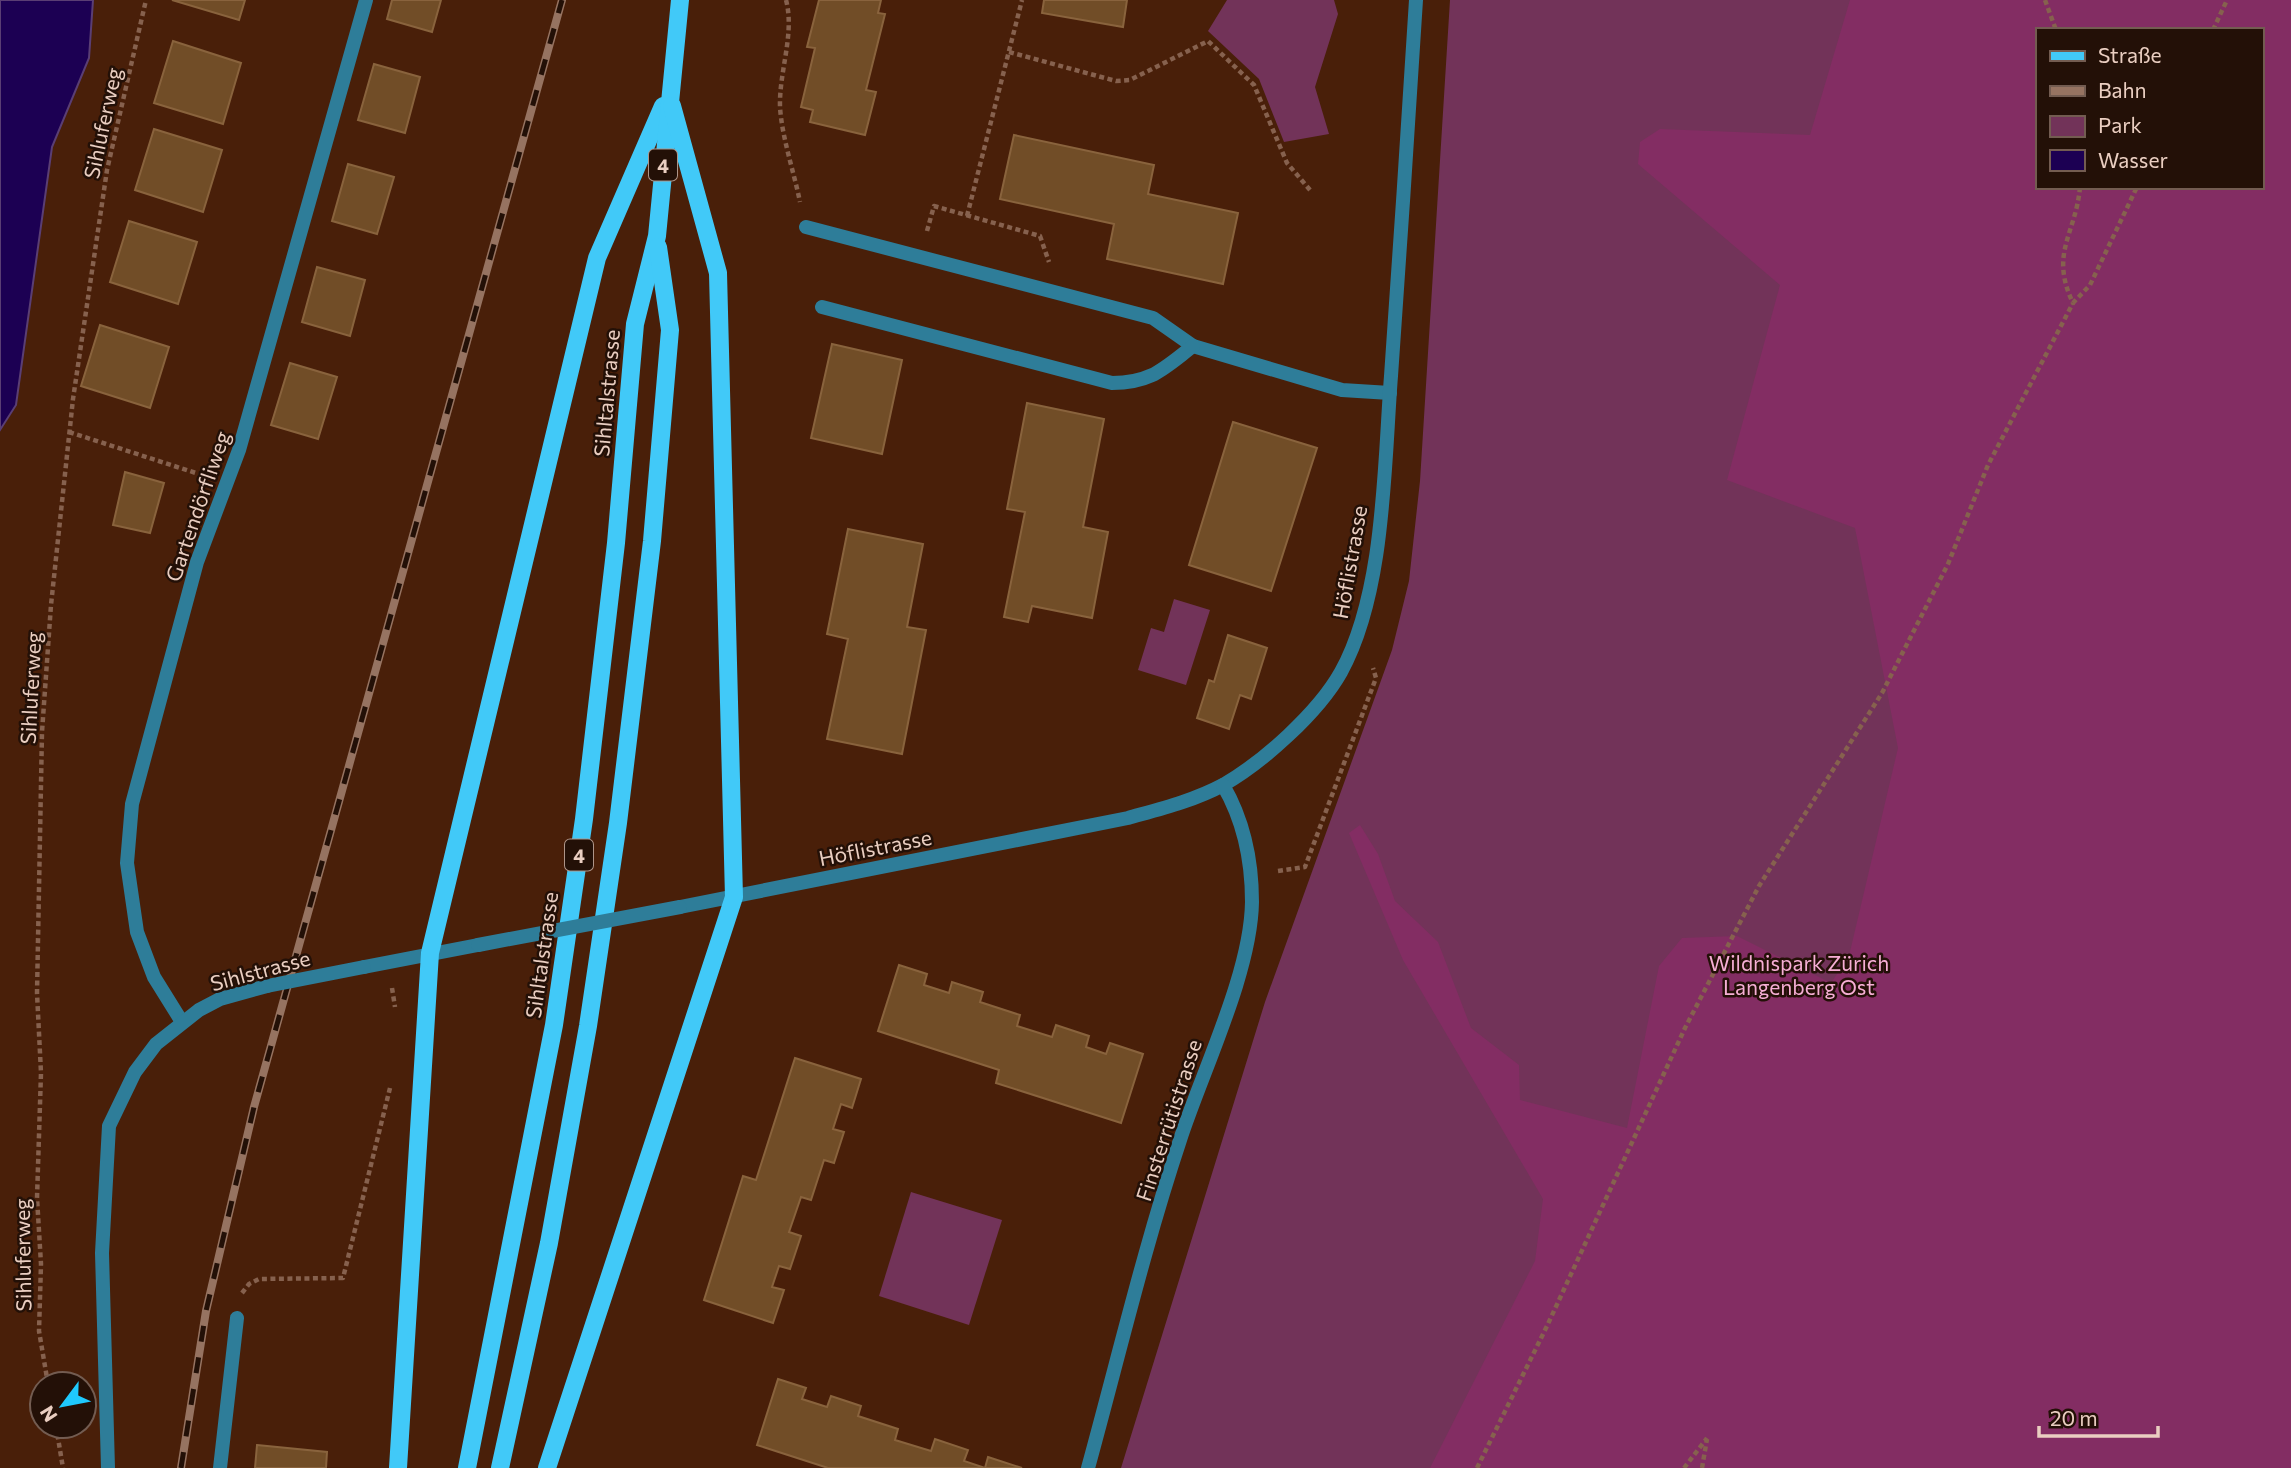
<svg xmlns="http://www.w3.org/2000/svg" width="2291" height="1468" font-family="Commissioner,sans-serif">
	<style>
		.green { fill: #723359; fill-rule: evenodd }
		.forest { fill: #832d63; fill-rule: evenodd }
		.water { fill: #1c0053; stroke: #5a3e74; stroke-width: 2 }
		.building { fill: #714d27; stroke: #89633d; stroke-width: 2 }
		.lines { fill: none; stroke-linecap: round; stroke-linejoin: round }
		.path { stroke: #86614e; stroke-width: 4.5; stroke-dasharray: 5 3.5; stroke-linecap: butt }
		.lane { stroke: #2e7d99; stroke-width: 14 }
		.street { stroke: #2e7d99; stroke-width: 14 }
		.primary { stroke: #41c9f8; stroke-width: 18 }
		.rail-casing { stroke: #967361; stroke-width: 8 }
		.rail { stroke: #231007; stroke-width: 5; stroke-dasharray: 16; stroke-linecap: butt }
		.street-bridge { stroke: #2e7d99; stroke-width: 14 }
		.labels { text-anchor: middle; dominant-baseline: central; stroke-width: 5; stroke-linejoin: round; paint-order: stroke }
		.shield { fill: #231007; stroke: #ae9589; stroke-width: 2 }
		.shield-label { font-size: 19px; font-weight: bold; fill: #eacec1 }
		.street-label { font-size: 21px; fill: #eacec1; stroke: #231007 }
		.park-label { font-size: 21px; fill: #f6aed5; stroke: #231007 }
	</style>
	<rect width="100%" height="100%" fill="#491f09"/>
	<g class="green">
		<polygon points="1227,0 1334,0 1338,14 1315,87 1329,134 1284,142 1259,79 1208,31"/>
		<path d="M1450,0H2291V1468H1121L1265,1002L1392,650L1409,581L1420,481ZM2037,30H2261V187H2037Z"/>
		<polygon points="1174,599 1210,610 1186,685 1138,670 1151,628 1164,632"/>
		<polygon points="911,1192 1002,1220 969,1325 879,1296"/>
	</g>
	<path class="forest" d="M1850,0H2291V1468H1430L1535,1261L1543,1199L1403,960L1349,833L1360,825L1378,854L1395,901L1438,942L1471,1028L1519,1065L1520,1100L1627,1128L1659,966L1682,938L1737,936L1831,983L1849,956L1898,748L1855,528L1727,480L1780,285L1638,164L1640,142L1660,129L1810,135ZM2037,30H2261V187H2037Z"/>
	<polygon class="water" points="0,0 93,0 89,58 52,147 16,405 0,430"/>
	<g class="building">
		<polygon points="172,0 245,0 239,20"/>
		<polygon points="392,0 441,0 432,32 387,19"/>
		<polygon points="819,0 881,0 878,13 885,14 866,90 876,92 865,135 810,122 813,110 801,107 815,48 807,47"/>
		<polygon points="1044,0 1127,0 1123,27 1042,13"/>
		<polygon points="173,41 241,63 223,124 154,103"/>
		<polygon points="374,64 420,77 405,133 358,120"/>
		<polygon points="154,129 222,150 203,212 135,190"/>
		<polygon points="1014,135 1154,165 1148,194 1238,213 1223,284 1107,259 1114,224 1000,199"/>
		<polygon points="348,164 394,177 377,234 332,221"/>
		<polygon points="129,221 197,242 178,304 110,282"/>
		<polygon points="317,267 365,280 350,336 302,322"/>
		<polygon points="100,325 169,347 150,408 81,386"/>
		<polygon points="832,344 902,360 882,454 811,438"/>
		<polygon points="290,363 337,377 318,439 271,425"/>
		<polygon points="1027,403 1104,419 1083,527 1108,532 1092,618 1032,606 1028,622 1004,617 1025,512 1007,509"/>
		<polygon points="1233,422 1317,448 1271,591 1189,565"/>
		<polygon points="125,472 164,483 150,533 113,525"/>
		<polygon points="848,529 923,544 907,627 926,630 902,754 827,739 848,639 827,634"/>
		<polygon points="1228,635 1267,648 1251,699 1240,695 1229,729 1197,718 1209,680 1214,682"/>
		<polygon points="899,965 927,974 924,985 949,993 952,982 983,992 980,1002 1020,1015 1017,1026 1052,1037 1056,1025 1089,1036 1086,1047 1106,1054 1110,1043 1143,1054 1121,1123 996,1083 999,1070 878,1031"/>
		<polygon points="795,1058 861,1079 852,1108 841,1104 833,1129 844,1132 834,1163 824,1160 811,1200 801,1197 789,1232 801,1236 790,1269 779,1266 772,1287 784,1290 773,1323 704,1300 743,1176 756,1180"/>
		<polygon points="778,1379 806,1388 802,1399 827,1407 831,1396 861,1406 858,1416 898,1429 895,1440 931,1451 935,1439 968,1450 964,1461 985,1468 828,1468 757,1445"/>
		<polygon points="257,1445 327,1452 326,1468 255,1468"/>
		<polygon points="988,1457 1022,1468 985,1468"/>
	</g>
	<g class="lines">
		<g class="path">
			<path d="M786,0C795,34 779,71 780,107C782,138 794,172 800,202"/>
			<polyline points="2045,0 2056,30"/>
			<polyline points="2213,30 2227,0"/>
			<polyline points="1009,52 1116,81 1130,80 1208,41 1254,85 1287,163 1310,190"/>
			<path d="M2080,187C2076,234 2049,253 2073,303L2090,285L2137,187"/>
			<polyline points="967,216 1022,0"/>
			<polyline points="927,231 934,206 1040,236 1049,262"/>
			<polyline points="69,432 202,475"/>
			<polyline points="1278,871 1305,867 1376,678 1373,668"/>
			<polyline points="392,988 395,1007"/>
			<polyline points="242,1293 249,1284 259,1279 343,1278 390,1088"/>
			<polyline points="48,1384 39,1331 41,1264 37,1198 41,1073 37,993 42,732 51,605 73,399 107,170 146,0"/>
			<polyline points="56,1426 63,1468"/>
			<polyline points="1477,1468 1547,1326 1685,1028 1759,886 1882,693 1948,564 1988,465 2073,303"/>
			<polyline points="1684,1468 1707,1438"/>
			<polyline points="1702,1468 1707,1439"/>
		</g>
		<g class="lane">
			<polyline points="806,227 1153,318 1193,346 1342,390 1390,393"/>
			<path d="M822,307L1112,383C1151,383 1163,369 1193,346"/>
			<polyline points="220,1468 237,1318"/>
		</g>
		<g class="street">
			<path d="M680,907L1128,818C1160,809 1193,801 1223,785C1263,762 1318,713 1341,672C1385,592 1384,466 1391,376C1400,251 1408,125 1416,0"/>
			<polyline points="364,967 478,945"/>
			<polyline points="182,1022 154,977 137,932 127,863 132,804 197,562 239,450 366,0"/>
			<polyline points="108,1468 102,1253 109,1126 135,1072 156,1044 199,1010 220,999 267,986"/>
			<path d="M1088,1468C1118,1359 1144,1248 1180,1140C1202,1072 1251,973 1252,902C1252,860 1244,821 1223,785"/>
		</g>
		<g class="primary">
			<polyline points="398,1468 430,953 597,258 663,106"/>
			<polyline points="467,1468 554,1025 584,819 616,543 635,324 657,236 680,0"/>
			<polyline points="500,1468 549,1243 588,1026 618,823 652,541 670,330 658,247"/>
			<polyline points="547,1468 734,897 718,273 672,106"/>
		</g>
		<defs>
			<polyline id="rail" points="181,1468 206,1311 254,1107 562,0"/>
		</defs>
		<use href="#rail" class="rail-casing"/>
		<use href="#rail" class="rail"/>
		<g class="street-bridge">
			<polyline points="478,945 680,907"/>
			<polyline points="267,986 364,967"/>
		</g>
	</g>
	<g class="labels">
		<g class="shield">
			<rect x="649" y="149.5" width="28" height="31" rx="5"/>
			<rect x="565" y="839.5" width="28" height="31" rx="5"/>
		</g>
		<g class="shield-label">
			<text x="663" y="165">4</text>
			<text x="579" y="855">4</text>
		</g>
		<g class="street-label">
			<text transform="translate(102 123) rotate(-78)">Sihluferweg</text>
			<text transform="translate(606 393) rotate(-85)">Sihltalstrasse</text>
			<text transform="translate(197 506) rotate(-71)">Gartendörfliweg</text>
			<text transform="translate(1349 562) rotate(-80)">Höflistrasse</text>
			<text transform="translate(30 688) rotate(-87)">Sihluferweg</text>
			<text transform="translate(875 847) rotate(-11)">Höflistrasse</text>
			<text transform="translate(541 955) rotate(-82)">Sihltalstrasse</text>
			<text transform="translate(260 970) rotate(-15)">Sihlstrasse</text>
			<text transform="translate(1168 1120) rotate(-72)">Finsterrütistrasse</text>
			<text transform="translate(22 1255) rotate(-91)">Sihluferweg</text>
		</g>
		<g class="park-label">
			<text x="1799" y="962">Wildnispark Zürich<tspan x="1799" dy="24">Langenberg Ost</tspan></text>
		</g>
	</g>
	<rect x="2036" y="28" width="228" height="161" fill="#231007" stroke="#735c51" stroke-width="2"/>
	<rect x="2050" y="51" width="35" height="10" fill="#41c9f8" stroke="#735c51" stroke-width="2"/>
	<text x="2098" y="63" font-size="21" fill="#eacec1">Straße</text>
	<rect x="2050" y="86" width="35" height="10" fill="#967361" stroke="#735c51" stroke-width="2"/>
	<text x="2098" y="98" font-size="21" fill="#eacec1">Bahn</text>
	<rect x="2050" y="116" width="35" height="21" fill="#723359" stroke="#735c51" stroke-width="2"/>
	<text x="2098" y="133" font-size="21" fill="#eacec1">Park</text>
	<rect x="2050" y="150" width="35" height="21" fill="#1c0053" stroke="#735c51" stroke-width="2"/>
	<text x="2098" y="168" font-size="21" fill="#eacec1">Wasser</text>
	<g transform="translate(63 1405) rotate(238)"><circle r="33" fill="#231007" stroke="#735c51" stroke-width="2"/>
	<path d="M0-5L12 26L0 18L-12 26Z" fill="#1fc9fd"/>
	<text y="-10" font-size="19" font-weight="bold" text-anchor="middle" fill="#eacec1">N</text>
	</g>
	<path d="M2039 1426v10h119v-10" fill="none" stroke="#eacec1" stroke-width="3.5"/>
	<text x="2050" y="1426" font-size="21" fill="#eacec1" stroke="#231007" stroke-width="5" paint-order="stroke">20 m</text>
</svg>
